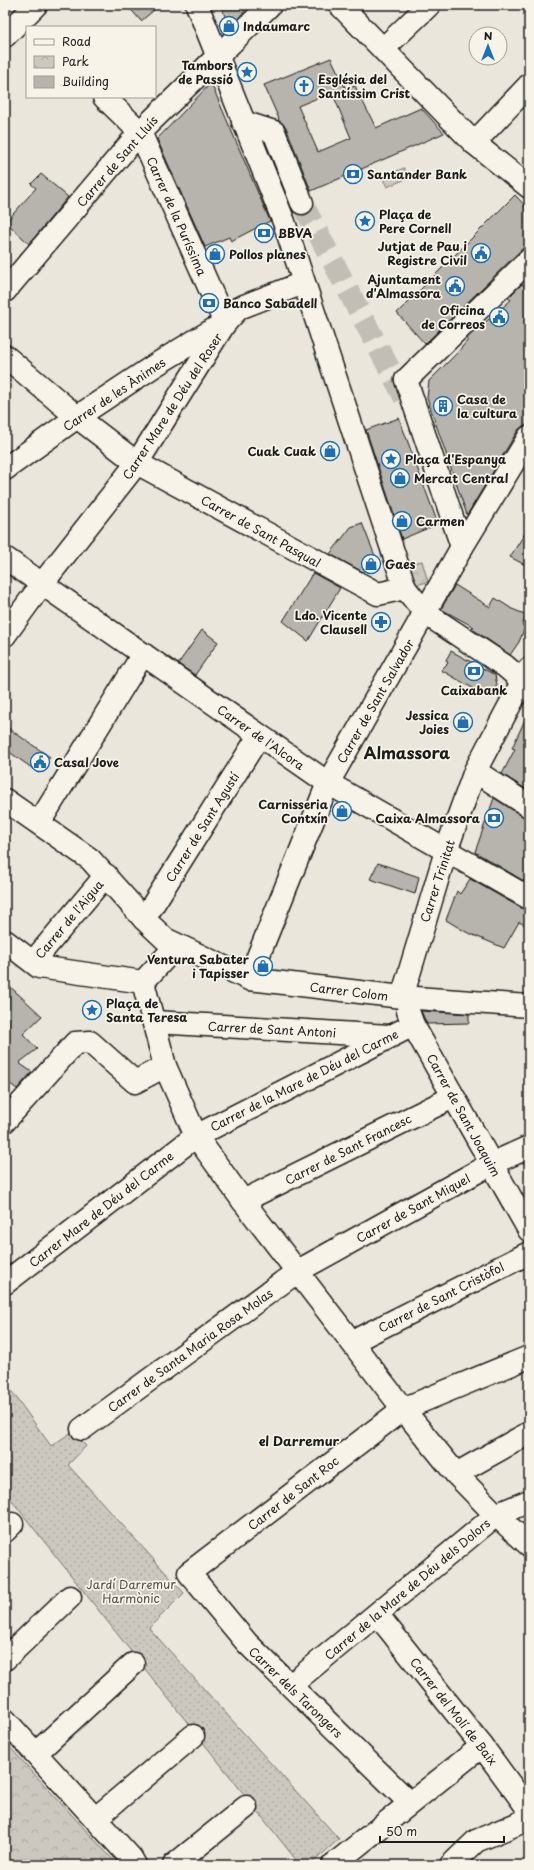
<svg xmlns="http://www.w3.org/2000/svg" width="534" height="1870" font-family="'Playpen Sans',sans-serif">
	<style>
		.grass { fill: url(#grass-dots); stroke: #74726e }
		.park { fill: url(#park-crowns); stroke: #74726e }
		.building { fill: #b6b4ac; stroke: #1c1c1c; fill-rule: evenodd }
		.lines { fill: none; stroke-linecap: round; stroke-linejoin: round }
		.minor-tunnel { stroke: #c1beb6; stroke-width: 22; stroke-dasharray: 22 11; stroke-linecap: butt }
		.minor-casing { stroke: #1c1c1c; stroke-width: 25 }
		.minor { stroke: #f7f3e8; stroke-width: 22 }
		.labels { text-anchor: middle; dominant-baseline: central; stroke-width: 3.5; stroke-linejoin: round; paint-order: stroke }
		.poi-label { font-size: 12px; font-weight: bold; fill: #1c1c1c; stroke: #f7f3e8; text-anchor: start }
		.street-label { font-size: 12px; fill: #1c1c1c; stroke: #f7f3e8 }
		.park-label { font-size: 12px; fill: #51504d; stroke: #f7f3e8 }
		.neighbourhood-label { font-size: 13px; font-weight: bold; fill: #1c1c1c; stroke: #f7f3e8 }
		.district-label { font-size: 16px; font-weight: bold; fill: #1c1c1c; stroke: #f7f3e8 }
	</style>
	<defs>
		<pattern id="grass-dots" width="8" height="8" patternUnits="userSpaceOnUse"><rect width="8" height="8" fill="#ccc8c0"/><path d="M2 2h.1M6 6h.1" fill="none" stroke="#afaba4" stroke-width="1.8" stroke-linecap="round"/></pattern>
		<pattern id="park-crowns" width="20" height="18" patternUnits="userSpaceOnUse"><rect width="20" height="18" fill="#ccc8c0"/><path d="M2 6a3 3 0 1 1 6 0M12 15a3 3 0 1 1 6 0" fill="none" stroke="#afaba4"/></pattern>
	</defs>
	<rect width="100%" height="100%" fill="#eae6dc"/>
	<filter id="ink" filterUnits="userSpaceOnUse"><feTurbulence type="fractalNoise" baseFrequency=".025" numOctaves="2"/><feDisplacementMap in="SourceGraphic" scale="8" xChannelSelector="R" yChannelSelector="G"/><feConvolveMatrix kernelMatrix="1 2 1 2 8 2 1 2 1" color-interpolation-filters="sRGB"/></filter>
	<g filter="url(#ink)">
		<polygon class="grass" points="5,1382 51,1446 72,1432 86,1446 68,1465 184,1593 149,1628 339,1839 310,1865 300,1865 5,1492"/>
		<g class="park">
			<polygon points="404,168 408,178 387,187 382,177"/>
			<polygon points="422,561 428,582 415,585 407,564"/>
			<polygon points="5,1742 115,1862 117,1865 5,1865"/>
		</g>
		<g class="building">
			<polygon points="127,5 160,5 141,21"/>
			<polygon points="221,5 250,5 229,28"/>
			<path d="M331,58L346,89L355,86L376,128L421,108L444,133L311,191L286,127L278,120L279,119L264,85ZM332,92L351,138L318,152L298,106Z"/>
			<polygon points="211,83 270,221 231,241 229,237 205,247 157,139"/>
			<polygon points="41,174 68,197 29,244 6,222 36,188 31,184"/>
			<polygon points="515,195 529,210 529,242 425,344 397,313"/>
			<polygon points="522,284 529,290 529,425 523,426 518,430 467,515 427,398 429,381 457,353 468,340 466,339 511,300 508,298"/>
			<polygon points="399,418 438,524 402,539 366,430"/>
			<polygon points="362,523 377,561 363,572 330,554 351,527"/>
			<polygon points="529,527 529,567 510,557"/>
			<polygon points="313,573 340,588 308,641 283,621"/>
			<polygon points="455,585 490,607 495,598 512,609 527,615 522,625 525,627 519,642 510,655 471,628 474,627 441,609"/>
			<polygon points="202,630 218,642 195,675 178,664"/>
			<polygon points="451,651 495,675 497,685 490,698 441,670 448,663 446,660"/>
			<polygon points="529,711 529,791 502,774 515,749 512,748"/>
			<polygon points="5,726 50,757 39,773 5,749"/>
			<polygon points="494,798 522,816 529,818 529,884 475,852"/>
			<polygon points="378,863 419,877 415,894 370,879"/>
			<polygon points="470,879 523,909 529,910 529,927 519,922 504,948 466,932 446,920 457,891 460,894"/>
			<polygon points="5,982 42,1016 23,1034 37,1049 19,1063 32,1072 17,1089 5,1080"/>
			<polygon points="421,1011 469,1014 469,1023 427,1024"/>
		</g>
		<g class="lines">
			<polyline class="minor-tunnel" points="302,203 408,404"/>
			<defs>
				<g id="minor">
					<polyline points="197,5 284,222 405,588 425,613 505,666 529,687"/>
					<polyline points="340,5 474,143 529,187"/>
					<polyline points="5,36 36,5"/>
					<polyline points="383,49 429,5"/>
					<polyline points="104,97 140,132 225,323"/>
					<polyline points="243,122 274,132 302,203"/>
					<polyline points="474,143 529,85"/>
					<polyline points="5,291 140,132 270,5"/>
					<polyline points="5,356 77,417 137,463 378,594 405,588"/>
					<polyline points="5,469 77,417 157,364 221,325"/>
					<polyline points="462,547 406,380 529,260"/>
					<polyline points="5,558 328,783 529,898"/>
					<polyline points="5,635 42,584 137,463 225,323 239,308 303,283"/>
					<polyline points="475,771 529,806"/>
					<polyline points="5,800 90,859 144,919 165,939 249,979 402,997 529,1006"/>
					<polyline points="39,823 143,654"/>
					<polyline points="144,919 259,736"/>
					<polyline points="5,941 39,967 143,982 165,1066 196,1136 243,1201 403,1409 456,1474 496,1515 529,1545"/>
					<polyline points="33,962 106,875"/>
					<polyline points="249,979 328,783 462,547 529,437"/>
					<polyline points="143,982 176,946"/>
					<polyline points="402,997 446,851 475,771 529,669"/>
					<polyline points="408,1011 413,1025 529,1230"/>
					<polyline points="155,1022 389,1036"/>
					<polyline points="5,1121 75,1043 90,1042 135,1082 165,1066"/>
					<polyline points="243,1201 453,1097"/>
					<polyline points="5,1283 196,1136 413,1025"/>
					<polyline points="352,1342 529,1253"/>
					<polyline points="82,1429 298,1271 491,1164 529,1147"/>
					<polyline points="456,1474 529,1433"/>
					<polyline points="5,1531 12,1524"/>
					<polyline points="377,1614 482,1746 529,1810"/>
					<polyline points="5,1659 70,1597"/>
					<polyline points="291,1685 496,1515 529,1501"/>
					<polyline points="5,1720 131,1858 135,1865"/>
					<polyline points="36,1753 133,1664"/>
					<polyline points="410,1803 247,1643 189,1573 403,1409 529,1357"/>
					<polyline points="96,1818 193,1736"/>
					<polyline points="174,1865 246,1807"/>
					<polyline points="333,1865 482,1746"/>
					<polyline points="451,1865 476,1841 529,1819"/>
				</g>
			</defs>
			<use href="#minor" class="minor-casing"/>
			<use href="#minor" class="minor"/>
		</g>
	</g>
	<defs>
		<symbol id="shop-ring" viewBox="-11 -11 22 22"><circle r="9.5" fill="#f7f3e8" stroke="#1f6fb2" stroke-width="1.5"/><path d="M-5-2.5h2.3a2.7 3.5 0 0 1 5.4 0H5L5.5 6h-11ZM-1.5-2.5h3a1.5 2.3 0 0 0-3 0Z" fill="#1f6fb2"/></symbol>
		<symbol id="sight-ring" viewBox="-11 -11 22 22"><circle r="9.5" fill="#f7f3e8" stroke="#1f6fb2" stroke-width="1.5"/><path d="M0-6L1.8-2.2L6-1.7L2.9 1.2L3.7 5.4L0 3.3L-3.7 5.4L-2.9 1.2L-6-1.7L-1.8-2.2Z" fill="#1f6fb2"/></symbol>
		<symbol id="church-ring" viewBox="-11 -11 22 22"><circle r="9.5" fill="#f7f3e8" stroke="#1f6fb2" stroke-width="1.5"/><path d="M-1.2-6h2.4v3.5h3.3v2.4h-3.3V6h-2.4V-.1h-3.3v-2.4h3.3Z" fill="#1f6fb2"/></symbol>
		<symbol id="bank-ring" viewBox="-11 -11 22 22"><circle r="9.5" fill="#f7f3e8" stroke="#1f6fb2" stroke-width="1.5"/><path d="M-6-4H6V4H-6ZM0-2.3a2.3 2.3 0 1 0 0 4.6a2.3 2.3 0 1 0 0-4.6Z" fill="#1f6fb2"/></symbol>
		<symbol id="civic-ring" viewBox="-11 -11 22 22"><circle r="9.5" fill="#f7f3e8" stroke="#1f6fb2" stroke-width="1.5"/><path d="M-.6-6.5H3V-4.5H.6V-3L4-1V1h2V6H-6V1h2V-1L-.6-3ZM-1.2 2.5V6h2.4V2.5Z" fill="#1f6fb2"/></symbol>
		<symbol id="building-ring" viewBox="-11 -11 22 22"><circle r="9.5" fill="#f7f3e8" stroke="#1f6fb2" stroke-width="1.5"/><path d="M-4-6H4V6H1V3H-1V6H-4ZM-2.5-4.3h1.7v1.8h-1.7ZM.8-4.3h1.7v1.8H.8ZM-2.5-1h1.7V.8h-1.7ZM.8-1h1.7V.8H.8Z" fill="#1f6fb2"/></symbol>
		<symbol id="pharmacy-ring" viewBox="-11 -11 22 22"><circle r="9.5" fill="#f7f3e8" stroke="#1f6fb2" stroke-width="1.5"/><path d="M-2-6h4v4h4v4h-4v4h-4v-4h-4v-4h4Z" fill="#1f6fb2"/></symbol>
	</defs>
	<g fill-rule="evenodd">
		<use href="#shop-ring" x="218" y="15" width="22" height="22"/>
		<use href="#sight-ring" x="236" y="61" width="22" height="22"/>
		<use href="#church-ring" x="293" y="75" width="22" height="22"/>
		<use href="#bank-ring" x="342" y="163" width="22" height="22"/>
		<use href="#sight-ring" x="354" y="210" width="22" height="22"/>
		<use href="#bank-ring" x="253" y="222" width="22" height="22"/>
		<use href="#civic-ring" x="470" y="242" width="22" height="22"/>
		<use href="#shop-ring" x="204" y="243" width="22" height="22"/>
		<use href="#civic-ring" x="444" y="275" width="22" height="22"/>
		<use href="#bank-ring" x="198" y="292" width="22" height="22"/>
		<use href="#civic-ring" x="488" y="306" width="22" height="22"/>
		<use href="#building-ring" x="432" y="395" width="22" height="22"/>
		<use href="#shop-ring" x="319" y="440" width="22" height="22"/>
		<use href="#sight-ring" x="380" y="448" width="22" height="22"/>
		<use href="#shop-ring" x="389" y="467" width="22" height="22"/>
		<use href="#shop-ring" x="391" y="510" width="22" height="22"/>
		<use href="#shop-ring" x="360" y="553" width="22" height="22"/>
		<use href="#pharmacy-ring" x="370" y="611" width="22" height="22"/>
		<use href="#bank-ring" x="463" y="660" width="22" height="22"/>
		<use href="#shop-ring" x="452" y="711" width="22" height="22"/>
		<use href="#civic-ring" x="29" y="751" width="22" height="22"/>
		<use href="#shop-ring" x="331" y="800" width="22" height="22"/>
		<use href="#bank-ring" x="483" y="807" width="22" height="22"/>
		<use href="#shop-ring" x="252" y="955" width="22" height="22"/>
		<use href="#sight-ring" x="81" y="999" width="22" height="22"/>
	</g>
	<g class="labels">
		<g class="poi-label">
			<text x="243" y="26">Indaumarc</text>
			<text x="233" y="65" text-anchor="end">Tambors<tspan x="233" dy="14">de Passió</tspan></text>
			<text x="318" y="79">Església del<tspan x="318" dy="14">Santíssim Crist</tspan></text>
			<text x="367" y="174">Santander Bank</text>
			<text x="379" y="214">Plaça de<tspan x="379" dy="14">Pere Cornell</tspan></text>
			<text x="278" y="233">BBVA</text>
			<text x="467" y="246" text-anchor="end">Jutjat de Pau i<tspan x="467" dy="14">Registre Civil</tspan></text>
			<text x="229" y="254">Pollos planes</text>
			<text x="441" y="279" text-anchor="end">Ajuntament<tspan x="441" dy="14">d'Almassora</tspan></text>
			<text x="223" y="303">Banco Sabadell</text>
			<text x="485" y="310" text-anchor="end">Oficina<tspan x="485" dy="14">de Correos</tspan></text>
			<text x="457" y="399">Casa de<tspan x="457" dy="14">la cultura</tspan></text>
			<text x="316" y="451" text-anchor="end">Cuak Cuak</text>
			<text x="405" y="459">Plaça d'Espanya</text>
			<text x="414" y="478">Mercat Central</text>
			<text x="416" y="521">Carmen</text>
			<text x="385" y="564">Gaes</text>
			<text x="367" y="615" text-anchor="end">Ldo. Vicente<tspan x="367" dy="14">Clausell</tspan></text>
			<text x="474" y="690" text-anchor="middle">Caixabank</text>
			<text x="449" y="715" text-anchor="end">Jessica<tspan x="449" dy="14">Joies</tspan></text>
			<text x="54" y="762">Casal Jove</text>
			<text x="328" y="804" text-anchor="end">Carnisseria<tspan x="328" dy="14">Contxín</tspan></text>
			<text x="480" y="818" text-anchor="end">Caixa Almassora</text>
			<text x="249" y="959" text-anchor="end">Ventura Sabater<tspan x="249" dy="14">i Tapisser</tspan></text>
			<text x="106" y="1003">Plaça de<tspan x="106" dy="14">Santa Teresa</tspan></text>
		</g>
		<g class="street-label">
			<text transform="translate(117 161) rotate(-49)">Carrer de Sant Lluís</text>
			<text transform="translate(177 216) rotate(66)">Carrer de la Puríssima</text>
			<text transform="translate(114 394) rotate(-34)">Carrer de les Ànimes</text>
			<text transform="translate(172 406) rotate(-57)">Carrer Mare de Déu del Roser</text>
			<text transform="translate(261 531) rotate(29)">Carrer de Sant Pasqual</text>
			<text transform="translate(375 701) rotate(-60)">Carrer de Sant Salvador</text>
			<text transform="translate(261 737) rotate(35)">Carrer de l'Alcora</text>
			<text transform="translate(202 827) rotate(-58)">Carrer de Sant Agustí</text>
			<text transform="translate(437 881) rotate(-72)">Carrer Trinitat</text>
			<text transform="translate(69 919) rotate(-50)">Carrer de l'Aigua</text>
			<text transform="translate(349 991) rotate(7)">Carrer Colom</text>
			<text transform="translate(272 1029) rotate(3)">Carrer de Sant Antoni</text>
			<text transform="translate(304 1080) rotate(-27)">Carrer de la Mare de Déu del Carme</text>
			<text transform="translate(464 1115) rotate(61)">Carrer de Sant Joaquim</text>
			<text transform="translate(348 1149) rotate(-27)">Carrer de Sant Francesc</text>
			<text transform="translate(413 1208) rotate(-29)">Carrer de Sant Miquel</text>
			<text transform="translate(101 1209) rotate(-38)">Carrer Mare de Déu del Carme</text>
			<text transform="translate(441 1297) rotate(-27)">Carrer de Sant Cristòfol</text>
			<text transform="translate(190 1350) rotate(-36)">Carrer de Santa Maria Rosa Molas</text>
			<text transform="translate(293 1493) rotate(-38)">Carrer de Sant Roc</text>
			<text transform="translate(407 1589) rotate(-40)">Carrer de la Mare de Déu dels Dolors</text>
			<text transform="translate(296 1692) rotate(44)">Carrer dels Tarongers</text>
			<text transform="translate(454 1711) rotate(52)">Carrer del Molí de Baix</text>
		</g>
		<g class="park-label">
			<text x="131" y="1584">Jardí Darremur<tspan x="131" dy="14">Harmònic</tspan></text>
		</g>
		<g class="neighbourhood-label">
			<text x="299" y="1440">el Darremur</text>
		</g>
		<g class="district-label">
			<text x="407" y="752">Almassora</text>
		</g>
	</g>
	<rect width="534" height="1870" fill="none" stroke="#f7f3e8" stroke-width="20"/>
	<rect x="10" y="10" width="514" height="1850" fill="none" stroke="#1c1c1c" stroke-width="1.5" filter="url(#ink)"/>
	<rect x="26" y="26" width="130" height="72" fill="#f7f3e8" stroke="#9f9d96"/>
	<rect x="34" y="39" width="20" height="6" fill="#f7f3e8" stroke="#9f9d96"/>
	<text x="62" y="46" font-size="12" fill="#1c1c1c">Road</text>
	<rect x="34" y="56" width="20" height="12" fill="url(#park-crowns)" stroke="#9f9d96"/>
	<text x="62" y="66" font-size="12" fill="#1c1c1c">Park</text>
	<rect x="34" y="76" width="20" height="12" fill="#b6b4ac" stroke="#9f9d96"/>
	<text x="62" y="86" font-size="12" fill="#1c1c1c">Building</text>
	<g transform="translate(488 46)"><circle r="19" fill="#f7f3e8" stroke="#9f9d96"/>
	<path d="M0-3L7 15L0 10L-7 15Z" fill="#1f6fb2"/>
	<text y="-6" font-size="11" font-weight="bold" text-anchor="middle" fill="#1c1c1c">N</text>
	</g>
	<path d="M380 1836v6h124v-6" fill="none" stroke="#1c1c1c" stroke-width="2"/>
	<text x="386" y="1836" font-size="12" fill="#1c1c1c" stroke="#f7f3e8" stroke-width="3" paint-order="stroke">50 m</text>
</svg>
